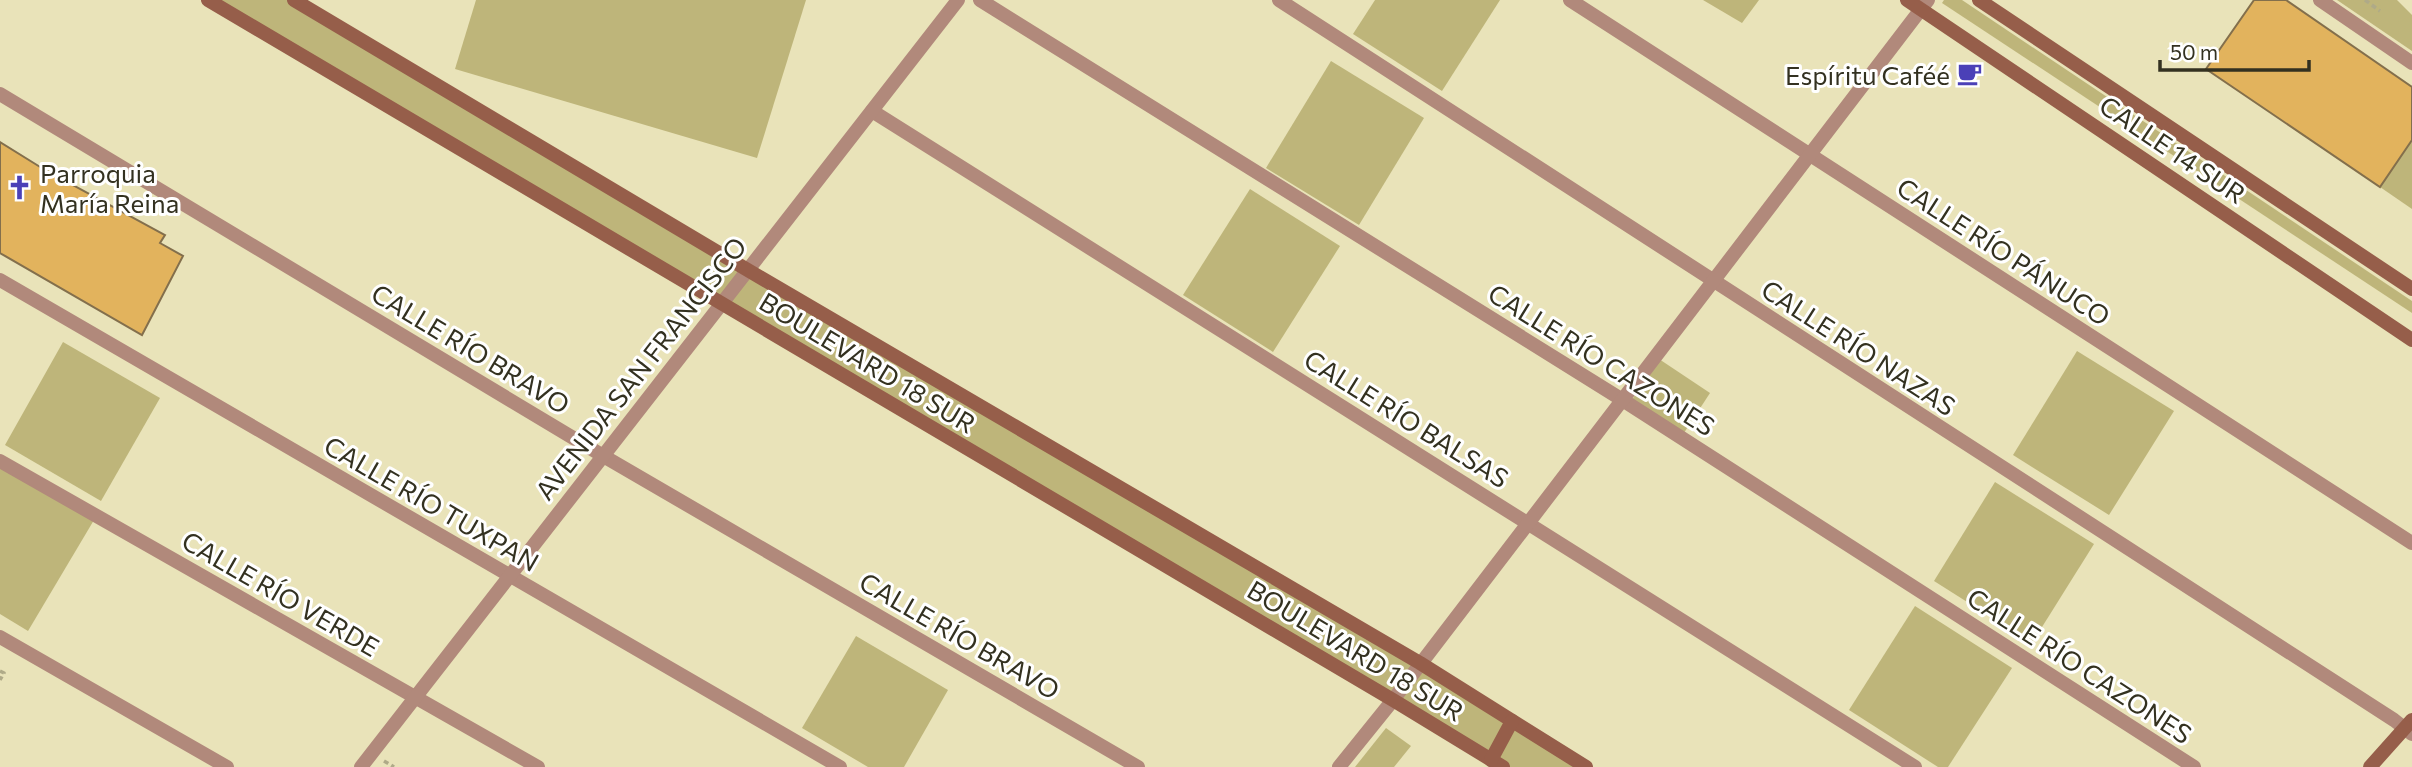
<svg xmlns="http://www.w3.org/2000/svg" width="2412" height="767" font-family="Commissioner,sans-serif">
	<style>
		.green { fill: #beb57a }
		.building { fill: #e2b35d; stroke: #836f4c; stroke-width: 2 }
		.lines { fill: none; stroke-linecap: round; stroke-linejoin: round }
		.path { stroke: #afaa88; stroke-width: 3.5; stroke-dasharray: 5 3.5; stroke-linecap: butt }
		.minor { stroke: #b1897b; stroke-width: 14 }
		.tertiary { stroke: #b1897b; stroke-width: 14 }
		.secondary { stroke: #965e4a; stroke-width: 14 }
		.labels { text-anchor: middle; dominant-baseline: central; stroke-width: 6; stroke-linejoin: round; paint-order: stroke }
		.poi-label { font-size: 26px; fill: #333120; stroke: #fff; text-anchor: end }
		.street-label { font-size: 26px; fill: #333120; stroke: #fff }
	</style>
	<rect width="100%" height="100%" fill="#e9e3b9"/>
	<g class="green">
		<polygon points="208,0 297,0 1586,767 1503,767"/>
		<polygon points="476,0 806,0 757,158 455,69"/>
		<polygon points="1375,0 1500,0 1442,91 1353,34"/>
		<polygon points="1703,0 1759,0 1742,23"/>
		<polygon points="1944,0 1962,0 2412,301 2412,313 1942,3"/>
		<polygon points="2337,0 2397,0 2412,15 2412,51"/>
		<polygon points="1331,61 1424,118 1359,225 1266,168"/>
		<polygon points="2412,140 2412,209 2380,187"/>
		<polygon points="1250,189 1340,246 1273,352 1183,295"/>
		<polygon points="63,342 160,398 101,501 5,445"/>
		<polygon points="2077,351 2174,411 2109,515 2013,455"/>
		<polygon points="1659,359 1710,393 1680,439 1629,404"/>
		<polygon points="0,463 94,520 28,631 0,614"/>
		<polygon points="1995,482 2094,544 2032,643 1934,581"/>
		<polygon points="1915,606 2012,668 1948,767 1938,767 1849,710"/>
		<polygon points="856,636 948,690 904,767 868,767 802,728"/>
		<polygon points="1386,728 1411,746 1394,767 1355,767"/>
	</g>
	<g class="building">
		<polygon points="2254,0 2286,0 2412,87 2412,140 2380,187 2206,69"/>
		<polygon points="0,142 45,170 165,235 160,243 183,256 142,335 0,253"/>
	</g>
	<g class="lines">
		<g class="path">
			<polyline points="2365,0 2380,11"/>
			<polyline points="0,671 4,673 0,680"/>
			<polyline points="384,761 394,767"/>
		</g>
		<g class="minor">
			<polyline points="980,0 1621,399 2194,767"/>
			<polyline points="1279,0 2394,720 2412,734"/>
			<polyline points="1570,0 2412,543"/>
			<polyline points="2320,0 2412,63"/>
			<polyline points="0,94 605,457 1138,767"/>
			<polyline points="872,111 1915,767"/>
			<polyline points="0,280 840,767"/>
			<polyline points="0,461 538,767"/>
			<polyline points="0,637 227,767"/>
			<polyline points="1339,767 1393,700 1928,0"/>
		</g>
		<polyline class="tertiary" points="361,767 958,0"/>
		<g class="secondary">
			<polyline points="208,0 1393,700 1503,767"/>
			<polyline points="294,0 746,269 1420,663 1586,767"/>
			<polyline points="1907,0 2412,340"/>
			<polyline points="1979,0 2412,289"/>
			<polyline points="1491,760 1512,721"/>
			<polyline points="2370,767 2412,720"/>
		</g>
	</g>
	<defs>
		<symbol id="cafe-bare" viewBox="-9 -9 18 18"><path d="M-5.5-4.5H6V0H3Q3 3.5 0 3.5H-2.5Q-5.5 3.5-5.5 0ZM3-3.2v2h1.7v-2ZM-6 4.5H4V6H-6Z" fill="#4b40b7" stroke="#fff" stroke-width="2.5" paint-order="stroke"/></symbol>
		<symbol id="church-bare" viewBox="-9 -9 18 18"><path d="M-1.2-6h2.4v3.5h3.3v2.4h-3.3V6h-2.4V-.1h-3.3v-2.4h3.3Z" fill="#4b40b7" stroke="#fff" stroke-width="2.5" paint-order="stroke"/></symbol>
	</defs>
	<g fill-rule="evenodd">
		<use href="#cafe-bare" x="1952" y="56" width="35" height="35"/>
		<use href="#church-bare" x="2" y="170" width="35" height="35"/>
	</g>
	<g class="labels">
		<g class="poi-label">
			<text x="1950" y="74">Espíritu Caféé</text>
			<text x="40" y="172" text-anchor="start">Parroquia<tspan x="40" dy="30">María Reina</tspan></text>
		</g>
		<g class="street-label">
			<text transform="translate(2173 149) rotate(34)">CALLE 14 SUR</text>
			<text transform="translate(2004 251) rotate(33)">CALLE RÍO PÁNUCO</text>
			<text transform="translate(1859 347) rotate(33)">CALLE RÍO NAZAS</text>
			<text transform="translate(471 348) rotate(31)">CALLE RÍO BRAVO</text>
			<text transform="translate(1602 359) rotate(32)">CALLE RÍO CAZONES</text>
			<text transform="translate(868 362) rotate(31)">BOULEVARD 18 SUR</text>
			<text transform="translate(640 368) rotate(-52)">AVENIDA SAN FRANCISCO</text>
			<text transform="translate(1407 418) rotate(32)">CALLE RÍO BALSAS</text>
			<text transform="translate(432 503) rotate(30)">CALLE RÍO TUXPAN</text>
			<text transform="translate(281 593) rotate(30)">CALLE RÍO VERDE</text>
			<text transform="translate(960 635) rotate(30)">CALLE RÍO BRAVO</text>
			<text transform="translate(1356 650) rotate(31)">BOULEVARD 18 SUR</text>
			<text transform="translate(2080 665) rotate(33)">CALLE RÍO CAZONES</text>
		</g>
	</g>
	<path d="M2160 60v10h149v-10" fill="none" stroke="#333120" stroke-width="3.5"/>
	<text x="2170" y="60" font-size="21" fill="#333120" stroke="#ffffff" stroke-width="5" paint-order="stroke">50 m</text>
</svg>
